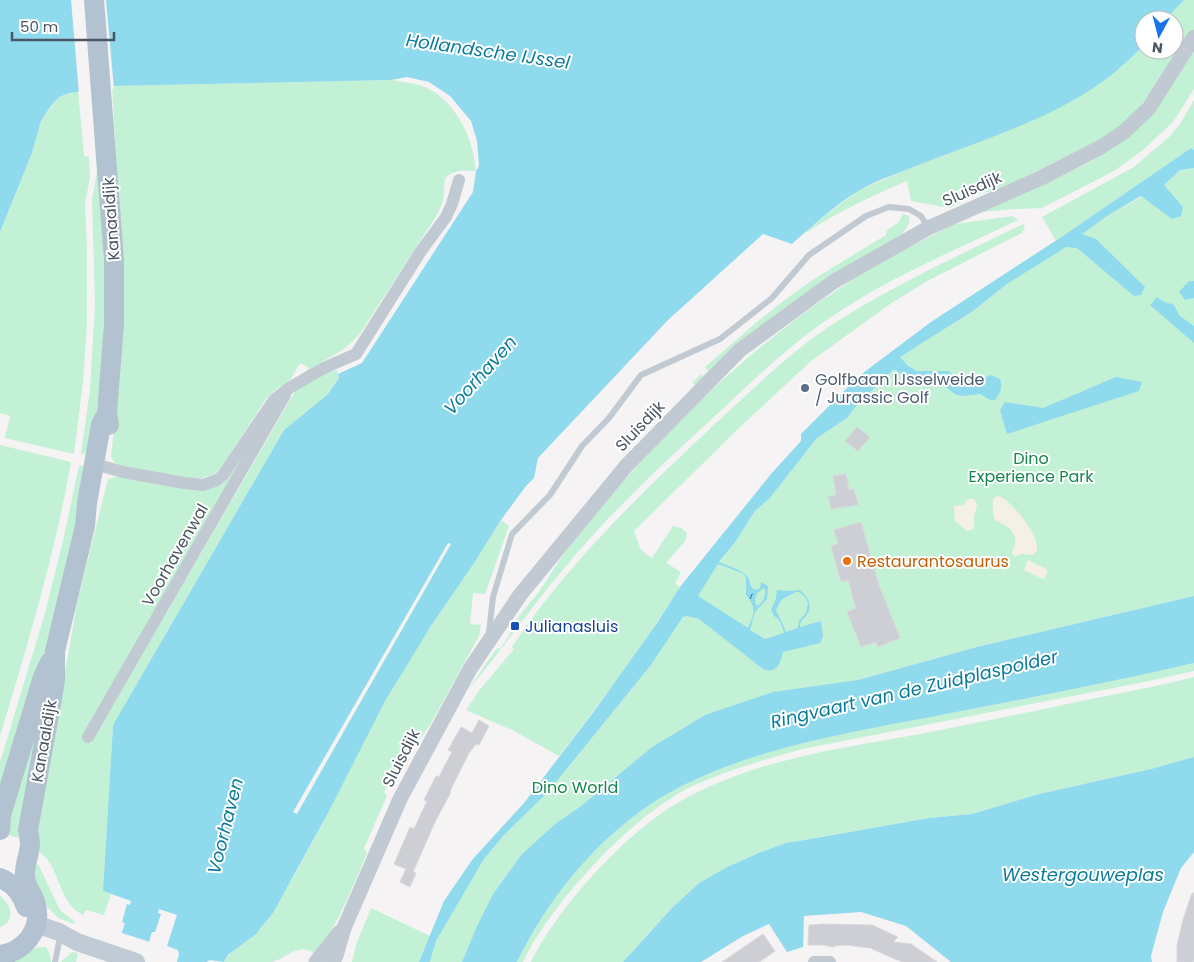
<svg xmlns="http://www.w3.org/2000/svg" width="1194" height="962" font-family="Poppins,sans-serif">
	<style>
		.green { fill: #c3f1d5 }
		.sand { fill: #f5f0e5 }
		.water { fill: #90daee; fill-rule: evenodd }
		.pier { fill: #f5f3f3 }
		.lines { fill: none; stroke-linecap: round; stroke-linejoin: round }
		.ferry { stroke: #0c7c9b; stroke-width: 1; stroke-dasharray: 6 5; stroke-linecap: butt }
		.building { fill: #cdcfd5; stroke: #d7d9de }
		.service { stroke: #c1cad2; stroke-width: 6 }
		.minor { stroke: #c1cad2; stroke-width: 12 }
		.tertiary { stroke: #c1cad2; stroke-width: 15 }
		.secondary { stroke: #c1cbd6; stroke-width: 18 }
		.primary { stroke: #b3c2d1; stroke-width: 20 }
		.service-dot { fill: #5c6f8a; stroke: #fff; stroke-width: 2 }
		.food-dot { fill: #e8710a; stroke: #fff; stroke-width: 2 }
		.transit-dot { fill: #1a4fb4; stroke: #fff; stroke-width: 2 }
		.labels { text-anchor: middle; dominant-baseline: central; stroke-width: 4; stroke-linejoin: round; paint-order: stroke }
		.street-label { font-size: 16px; fill: #4a5661; stroke: #fff }
		.service-label { font-size: 16px; fill: #4e5e75; stroke: #fff; text-anchor: start }
		.park-label { font-size: 16px; fill: #17864f; stroke: #fff }
		.food-label { font-size: 16px; fill: #c56008; stroke: #fff; text-anchor: start }
		.transit-label { font-size: 16px; fill: #164399; stroke: #fff; text-anchor: start }
		.water-label { font-size: 18px; font-style: italic; fill: #0c7c9b; stroke: #fff }
	</style>
	<rect width="100%" height="100%" fill="#f5f3f3"/>
	<g class="green">
		<path d="M1184,0H1194V29L1149,96L1132,116L1111,134L1062,162L997,190L977,194L950,208L911,201L907,181C871,196 836,213 804,234L812,225L861,189L926,162L1001,133L1122,67L1144,44V50H1174V20H1165Z"/>
		<polygon points="1194,50 1194,89 1173,122 1143,150 1114,171 1042,208 1013,209 983,212 1082,166 1109,151 1132,134"/>
		<path d="M391,80C403,82 418,83 429,89C457,103 474,141 476,171C465,170 453,170 445,178L443,201L437,215L359,335L344,349L307,371L309,368L300,363L290,380L275,390L266,399L220,469L214,474L196,480L116,465L111,457L116,410L114,141L115,140L112,86Z"/>
		<polygon points="78,91 84,156 89,157 90,177 85,204 87,250 87,324 83,382 74,454 5,438 10,416 0,413 0,232 32,153 41,121 59,97"/>
		<polygon points="1194,100 1194,150 1191,148 1056,241 1042,217 1134,167 1169,137 1180,124"/>
		<polygon points="96,144 105,241 105,302 103,354 93,445 84,454 81,454 90,389 95,305 92,199 97,172 95,145"/>
		<polygon points="1194,168 1194,596 977,647 858,680 705,715 652,747 581,806 555,824 522,854 493,894 477,926 462,962 430,962 436,941 484,859 504,835 548,792 651,665 719,563 736,541 755,511 770,498 817,438 847,418 857,405 893,370 900,357 973,311 1007,284 1107,216 1163,185 1180,170"/>
		<path d="M903,214L909,216C911,224 906,228 902,234L702,380L695,385L692,383L701,374L703,376L708,371L705,367L757,322L790,296L814,279L886,235L887,230L898,223Z"/>
		<path d="M1013,216L1018,220C949,253 876,283 814,329C779,355 747,386 715,416C661,465 607,516 561,572C528,611 500,653 467,691L497,648L500,649L518,622L517,619C523,611 529,603 536,596C547,581 556,564 568,549C646,448 739,354 846,284C876,264 910,247 942,230L955,224Z"/>
		<path d="M1023,224L1025,227L1022,233L929,280L893,302L811,361L738,429L634,531L641,550L652,558L673,526L681,528L687,533L685,541L666,563L681,572L675,583L680,587C643,645 602,701 559,756L512,730L466,710L478,692L514,649L512,647C566,565 644,490 715,424C752,390 788,354 830,326C891,286 958,256 1023,224Z"/>
		<path d="M337,370L339,378L328,394L284,430L113,725L103,891L111,894L104,915L86,910L83,915C56,903 60,857 34,850L77,603L108,479L119,476C146,481 200,497 222,483L275,406L83,738L91,743L297,388L323,374Z"/>
		<path d="M0,445L71,462C55,555 27,646 0,736Z"/>
		<polygon points="82,465 87,473 87,480 44,660 0,789 0,762 44,617 63,541 79,466"/>
		<path d="M501,520L509,526L485,594L473,593L470,624L481,625L479,636L430,725L404,761L399,762L384,792L387,796L364,848L367,853C352,889 338,922 317,955C296,940 289,959 271,962C256,962 238,962 224,962C231,950 244,944 254,935C262,929 268,920 273,911C315,844 347,771 385,701C420,639 463,581 501,520Z"/>
		<path d="M1194,663V671L1144,682L802,749C767,759 731,769 697,784C635,811 552,902 523,962H517C547,901 591,845 648,806C726,753 840,734 931,717C1019,700 1107,683 1194,663Z"/>
		<path d="M1194,677V757L1151,769L1039,794L972,814L929,818L786,843L761,852L727,867L699,883L672,908L623,962H531C560,904 630,827 688,797C759,759 842,748 920,734C977,723 1034,711 1091,699C1125,692 1160,686 1194,677Z"/>
		<polygon points="45,700 18,838 4,834"/>
		<polygon points="34,861 39,866 60,910 75,922 74,924 58,918 45,904 35,883"/>
		<path d="M0,896C12,905 16,921 0,927Z"/>
		<polygon points="371,908 430,936 419,962 352,962 356,945"/>
		<polygon points="41,947 46,947 50,955 51,962 10,962 35,948"/>
		<polygon points="72,952 78,953 76,962 61,962"/>
	</g>
	<g class="sand">
		<path d="M998,496C1010,498 1040,537 1037,549C1036,552 1035,553 1032,555L1021,554L1016,556L1012,554C1012,550 1015,547 1015,542C1017,530 1003,524 995,520C992,513 992,505 994,498Z"/>
		<polygon points="968,499 974,499 977,505 974,516 974,529 967,531 955,521 954,506 963,505"/>
		<polygon points="1028,560 1048,570 1045,578 1043,579 1024,570"/>
	</g>
	<g class="water">
		<path d="M0,0H1184L1165,20H1144V44C1086,111 995,134 916,166C897,174 877,180 860,190C835,205 813,225 792,244L763,234L668,320L538,458L534,478L526,486L501,520L474,563L431,626L385,701L328,813L273,913L256,934L228,955L224,962L210,960L206,962H177L179,954L178,950L167,946L177,915L159,909L158,913L161,914L155,932H152L143,962H112L125,923L122,922L127,904L130,905L131,901L103,891L113,725L284,430L328,394L339,378L338,374L362,363L473,192L476,171L479,166L477,141L471,121L450,96L429,82L407,77L391,80L112,86L70,93L59,97L51,106L41,121L32,153L0,232Z"/>
		<path d="M1191,148L1194,150V168L1180,170L1164,185L1183,207L1181,216L1172,219L1141,196L1107,216L1082,234L1096,239L1145,287L1141,295L1134,296L1077,248L1066,247L1007,284L973,311L900,357L908,366L917,371H948L965,384L972,383L991,375L1000,379C1003,388 1000,393 995,400H990L980,394L962,396L955,394L939,382C917,384 914,386 896,370H893L857,405L847,418L817,438L770,498L755,511L736,541L719,562C731,568 749,570 750,584L753,589L757,590L760,588L761,582L768,586L767,599L755,612L750,630L765,639L784,633C782,626 780,619 774,616L771,610L776,599L777,590L789,591L800,590C806,595 813,604 808,613C805,619 800,619 800,627L821,621L823,636L820,643L783,652C780,664 777,674 763,669L699,619L687,616L683,617L651,665L548,792L504,835L484,859L436,941L430,962H419L444,901L472,860L524,803L595,710L657,623L680,587L771,474L801,441V434L848,387L846,381L855,375L859,376L931,322L1063,236ZM718,564L742,573L746,577V595C756,607 755,613 748,628L698,596ZM763,589H765C766,595 763,604 757,606C753,600 756,592 763,589ZM796,592H799L804,596L808,603L806,613L799,621L798,628L786,632L776,610L781,600Z"/>
		<polygon points="1189,281 1194,281 1194,298 1185,300 1179,292"/>
		<polygon points="1157,297 1166,303 1173,304 1180,316 1194,326 1194,343 1150,305"/>
		<polygon points="1116,377 1142,382 1139,391 1007,434 1000,410 1005,402 1043,408"/>
		<path d="M1194,596V663C1107,683 1019,700 931,717C840,734 726,753 648,806C591,845 547,901 517,962H462L477,926L493,894L522,854L555,824L581,806L652,747L705,715L773,692L858,680L977,647Z"/>
		<polygon points="1194,757 1194,852 1181,868 1163,912 1151,956 1152,962 951,962 906,926 861,912 804,916 803,947 787,952 769,924 743,936 701,962 623,962 672,908 699,883 727,867 761,852 786,843 810,839 929,818 972,814 1039,794 1151,769"/>
	</g>
	<g class="pier">
		<polygon points="71,0 106,0 114,89 79,94"/>
		<polygon points="448,543 451,544 348,724 297,814 293,812"/>
		<polygon points="119,932 150,942 144,962 110,961"/>
	</g>
	<g class="lines">
		<polyline class="ferry" points="750,599 754,590"/>
	</g>
	<g class="building">
		<polygon points="857,427 870,437 858,451 845,441"/>
		<polygon points="846,474 849,490 854,489 858,505 831,509 828,496 836,495 833,476"/>
		<polygon points="861,522 879,585 900,638 878,647 876,642 861,647 847,612 856,608 848,580 841,582 831,546 838,544 834,530"/>
		<polygon points="479,720 489,726 479,745 476,744 469,753 450,791 451,792 435,822 413,872 416,873 410,887 400,882 406,869 394,864 410,827 414,829 427,801 424,800 436,776 439,777 445,765 452,752 448,750 461,727 472,733"/>
		<polygon points="1192,893 1194,893 1194,962 1177,962 1177,945 1183,920"/>
		<polygon points="822,924 872,925 898,937 893,942 911,944 937,962 902,962 870,948 846,945 834,946 834,947 823,945 808,945 809,925"/>
		<polygon points="763,934 775,951 765,958 759,962 722,962"/>
	</g>
	<g class="lines">
		<g class="service">
			<polyline points="489,632 493,597 512,534 550,495 582,446 609,418 641,375 720,339 772,298 809,255 866,216 889,207 909,209 921,216 928,227"/>
			<polyline points="55,962 59,942"/>
		</g>
		<g class="minor">
			<polyline points="102,466 123,472 184,483 203,485 217,480 223,475 274,400 289,388 324,368 356,354 421,251 446,217 452,204 459,180"/>
			<polyline points="88,737 285,395"/>
			<polyline points="814,962 830,962"/>
		</g>
		<g class="tertiary">
			<polyline points="316,962 340,932"/>
			<polyline points="333,962 336,956 344,928 400,799 470,669 520,595 627,465 740,350 833,282 928,228 1041,178 1101,147 1124,132 1149,108 1194,37"/>
		</g>
		<polyline class="secondary" points="36,924 59,932 77,942 136,962"/>
		<g class="primary">
			<polyline points="94,0 114,260 114,324 107,413 109,425"/>
			<polyline points="0,830 1,815 43,677 50,662"/>
			<path d="M0,878C13,883 22,894 26,907"/>
			<path d="M0,955C24,952 42,930 36,905C34,895 25,886 25,876C24,866 29,856 30,845C30,840 29,835 28,830L51,704L55,680V651L85,526L87,503L101,425L107,413"/>
		</g>
	</g>
	<circle class="service-dot" cx="805" cy="388" r="5"/>
	<circle class="food-dot" cx="847" cy="561" r="5"/>
	<rect class="transit-dot" x="510" y="621" width="10" height="10" rx="2.5"/>
	<g class="labels">
		<g class="street-label">
			<text transform="translate(972 189) rotate(-24)">Sluisdijk</text>
			<text transform="translate(111 219) rotate(-94)">Kanaaldijk</text>
			<text transform="translate(640 426) rotate(-46)">Sluisdijk</text>
			<text transform="translate(175 555) rotate(-60)">Voorhavenwal</text>
			<text transform="translate(44 741) rotate(-80)">Kanaaldijk</text>
			<text transform="translate(401 758) rotate(-63)">Sluisdijk</text>
		</g>
		<g class="service-label">
			<text x="815" y="379">Golfbaan IJsselweide<tspan x="815" dy="18">/ Jurassic Golf</tspan></text>
		</g>
		<g class="park-label">
			<text x="1031" y="458">Dino<tspan x="1031" dy="18">Experience Park</tspan></text>
			<text x="575" y="787">Dino World</text>
		</g>
		<g class="food-label">
			<text x="857" y="561">Restaurantosaurus</text>
		</g>
		<g class="transit-label">
			<text x="525" y="626">Julianasluis</text>
		</g>
		<g class="water-label">
			<text transform="translate(488 51) rotate(8)">Hollandsche IJssel</text>
			<text transform="translate(480 375) rotate(-48)">Voorhaven</text>
			<text transform="translate(914 689) rotate(-13)">Ringvaart van de Zuidplaspolder</text>
			<text transform="translate(225 826) rotate(-76)">Voorhaven</text>
			<text x="1083" y="874">Westergouweplas</text>
		</g>
	</g>
	<g transform="translate(1159 35) rotate(187)"><circle r="24" fill="#ffffff" stroke="#b7bbc0"/>
	<path d="M0-4L9 19L0 12L-9 19Z" fill="#1a73e8"/>
	<text y="-8" font-size="14" font-weight="bold" text-anchor="middle" fill="#4a5661">N</text>
	</g>
	<path d="M12 32v8h102v-8" fill="none" stroke="#4a5661" stroke-width="2.5"/>
	<text x="20" y="32" font-size="15" fill="#4a5661" stroke="#ffffff" stroke-width="4" paint-order="stroke">50 m</text>
</svg>
